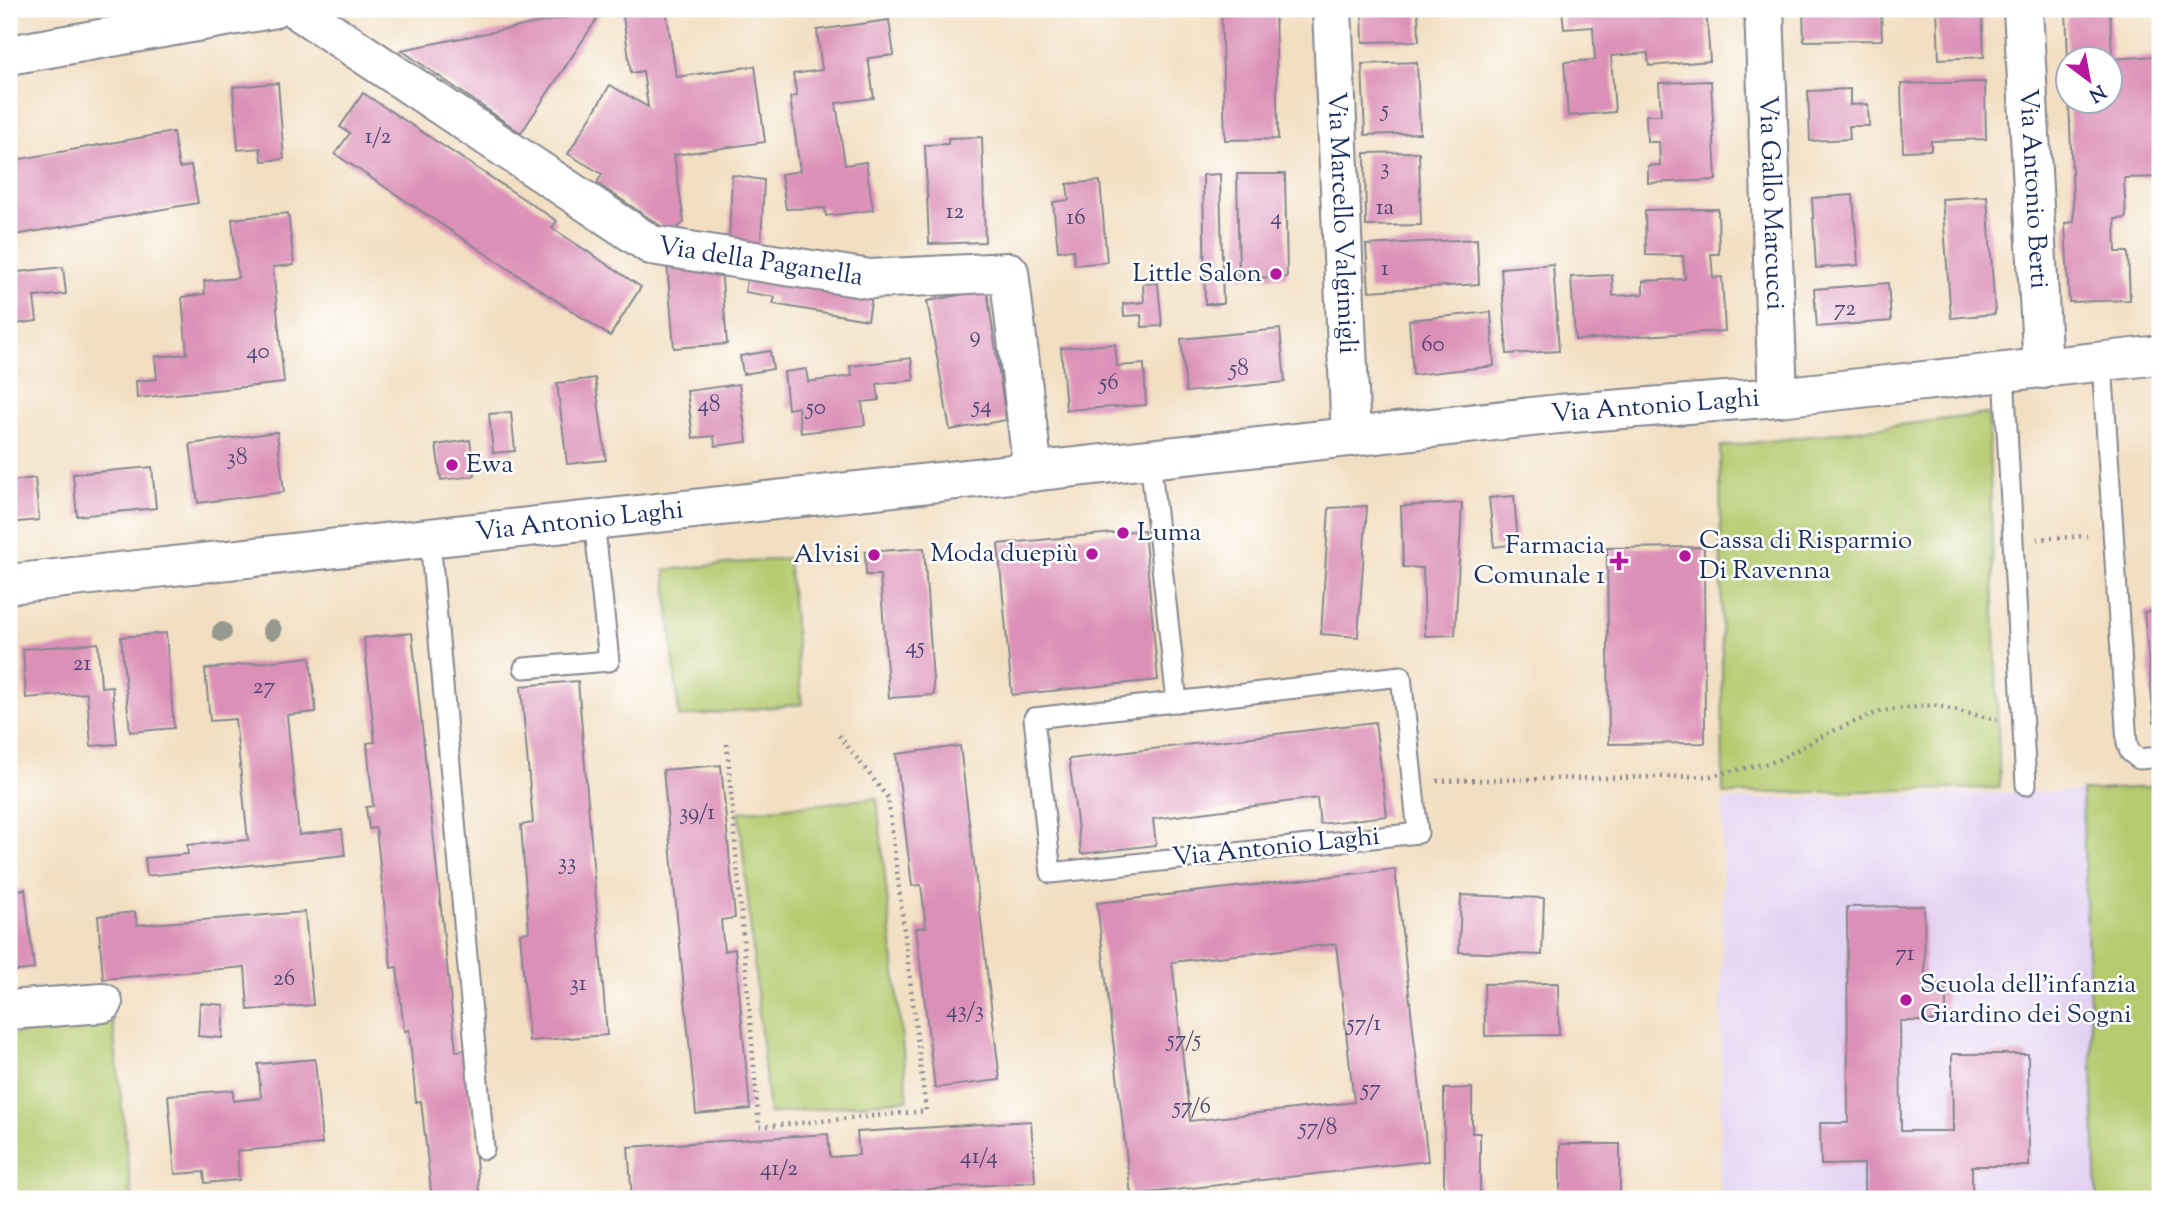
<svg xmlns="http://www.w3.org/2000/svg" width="2169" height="1208" font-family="'Sorts Mill Goudy',serif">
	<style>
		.built { fill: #e3d3f2 }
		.green { fill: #b5c96d; stroke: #687c66; stroke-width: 2 }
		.building { fill: #dc90b7; fill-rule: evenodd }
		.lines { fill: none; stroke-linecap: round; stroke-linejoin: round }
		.lane-casing { stroke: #868790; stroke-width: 23 }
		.street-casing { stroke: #868790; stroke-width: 42 }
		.path { stroke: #868790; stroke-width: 4.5; stroke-dasharray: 2 5; stroke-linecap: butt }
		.lane { stroke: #fff; stroke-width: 19 }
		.street { stroke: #fff; stroke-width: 38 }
		.tree { fill: #95988d }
		.poi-dot { fill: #b5179e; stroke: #fff; stroke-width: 2.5 }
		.labels { text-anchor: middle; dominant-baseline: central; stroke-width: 5; stroke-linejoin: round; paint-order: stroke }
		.number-label { font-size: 23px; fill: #4b4774 }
		.street-label { font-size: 26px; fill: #1b2f5e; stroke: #fff }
		.poi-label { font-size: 26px; fill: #1b2f5e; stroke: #fff; text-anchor: end }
	</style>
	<rect width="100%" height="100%" fill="#fff"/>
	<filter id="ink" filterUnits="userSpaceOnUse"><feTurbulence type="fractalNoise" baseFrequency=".0143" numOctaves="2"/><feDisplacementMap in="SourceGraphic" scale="14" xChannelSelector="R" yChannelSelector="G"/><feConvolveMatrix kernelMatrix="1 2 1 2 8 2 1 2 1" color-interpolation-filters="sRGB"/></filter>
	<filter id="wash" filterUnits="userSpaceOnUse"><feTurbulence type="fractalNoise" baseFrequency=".00686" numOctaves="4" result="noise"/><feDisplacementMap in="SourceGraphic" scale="28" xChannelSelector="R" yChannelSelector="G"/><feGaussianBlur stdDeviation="1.57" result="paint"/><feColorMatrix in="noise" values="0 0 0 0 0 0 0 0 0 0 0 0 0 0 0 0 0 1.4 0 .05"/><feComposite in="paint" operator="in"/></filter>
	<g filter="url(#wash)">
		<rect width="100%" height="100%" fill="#f2dfc2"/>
		<polygon class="built" points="2082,791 2097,1199 1720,1199 1723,800"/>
		<g class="green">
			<polygon points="1988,414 2000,788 1723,794 1720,447"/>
			<polygon points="788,558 802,704 679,717 665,570"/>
			<polygon points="2160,786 2160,1199 2097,1199 2082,791"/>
			<polygon points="877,798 908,1099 769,1114 739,812"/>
			<polygon points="112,1016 132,1199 9,1199 9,1035"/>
		</g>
		<g id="blocks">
			<g class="building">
				<polygon points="622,9 666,9 676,77 755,66 765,142 674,155 684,222 671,233 597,183 602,174 568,154 610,85 648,107 643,71 631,73"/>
				<polygon points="1221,9 1275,9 1278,139 1225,140"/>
				<polygon points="1362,9 1418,9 1419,41 1363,42"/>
				<polygon points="1562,9 1608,9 1608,16 1643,13 1643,9 1706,9 1710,61 1649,66 1648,53 1611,56 1615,112 1568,116 1564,62 1595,60 1593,27 1564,29"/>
				<polygon points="1803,9 1881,9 1882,40 1804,41"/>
				<polygon points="1937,9 1982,9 1984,57 1939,59"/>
				<polygon points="2066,9 2110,9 2112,59 2158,56 2160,177 2124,178 2126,218 2115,219 2116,252 2128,252 2130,300 2069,302 2065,223 2074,222 2069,102 2110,102 2110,60 2068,60"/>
				<polygon points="603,10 521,133 401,50"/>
				<polygon points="889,20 894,55 868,58 874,98 836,103 845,165 866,162 873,210 826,216 825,208 786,209 781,174 800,171 790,97 797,96 793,74 822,70 817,30"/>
				<polygon points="1417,62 1420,133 1365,135 1362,64"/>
				<polygon points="1711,81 1716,180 1648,183 1648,166 1660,165 1659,142 1647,142 1646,115 1661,115 1659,83"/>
				<polygon points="1985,82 1986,139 1931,141 1931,150 1903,151 1901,84"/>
				<polygon points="278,83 284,159 262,161 260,148 238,150 233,87"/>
				<polygon points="1850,89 1850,105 1868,104 1869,126 1849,126 1850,139 1810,141 1808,91"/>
				<polygon points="363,93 557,221 552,228 641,287 610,336 335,154 350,133 340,127"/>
				<polygon points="173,132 179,168 191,166 198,203 9,236 9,161"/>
				<polygon points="982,137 985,242 929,244 925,145 948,144 948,138"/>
				<polygon points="1419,152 1421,225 1366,226 1365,153"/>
				<polygon points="1220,174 1223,304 1205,304 1203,175"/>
				<polygon points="1237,174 1285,174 1287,277 1239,278"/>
				<polygon points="732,175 764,180 761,246 729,241"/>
				<polygon points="1100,181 1107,262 1075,265 1073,250 1058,251 1053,202 1069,200 1067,184"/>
				<polygon points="1853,195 1858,265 1816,268 1812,198"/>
				<polygon points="1987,196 1995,314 1951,318 1942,199"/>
				<polygon points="1718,209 1719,254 1711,254 1713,278 1722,277 1725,331 1575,340 1571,277 1612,275 1613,296 1643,294 1643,281 1685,279 1683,256 1646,255 1645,210"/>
				<polygon points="288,213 294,265 273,267 284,383 137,398 136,381 157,379 155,357 187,354 182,297 205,294 204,281 238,278 232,219"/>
				<polygon points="1477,239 1479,284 1369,291 1366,245"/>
				<polygon points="667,263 721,268 727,344 674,348"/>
				<polygon points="1553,264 1559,351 1507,354 1501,268"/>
				<polygon points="63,267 66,294 34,297 37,321 9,325 9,273"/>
				<polygon points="748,275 872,296 868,320 773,304 775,297 745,292"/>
				<polygon points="1158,283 1162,326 1142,327 1141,315 1124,316 1123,304 1144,302 1143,284"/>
				<polygon points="1888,283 1891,321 1817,327 1814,289"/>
				<polygon points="987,290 1006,420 950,430 927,301"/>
				<polygon points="1491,312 1494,366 1413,375 1409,320"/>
				<polygon points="1280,329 1285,382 1186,392 1181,339"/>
				<polygon points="1115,344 1117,366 1144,364 1146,405 1066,410 1061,348"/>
				<polygon points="770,351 773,369 743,374 740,356"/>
				<polygon points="911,358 914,380 877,384 879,400 862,402 865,425 801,433 798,407 788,409 784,372 806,369 808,382 852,376 850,366"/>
				<polygon points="595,378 606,460 567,464 557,383"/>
				<polygon points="739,384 747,442 715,446 714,436 693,438 687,391"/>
				<polygon points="511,412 515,451 493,453 489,414"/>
				<polygon points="277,432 284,492 198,503 190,444"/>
				<polygon points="470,440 475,476 441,480 436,445"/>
				<polygon points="152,467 156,508 77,516 73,474"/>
				<polygon points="35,478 39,520 9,523 9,481"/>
				<polygon points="1514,496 1518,544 1494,547 1489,498"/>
				<polygon points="1462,503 1455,635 1425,636 1423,568 1403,567 1401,506"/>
				<polygon points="1367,506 1358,637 1321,634 1329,508"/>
				<polygon points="1144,530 1158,680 1012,695 998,544"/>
				<polygon points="1704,547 1705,743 1609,744 1607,548"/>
				<polygon points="924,548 934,695 889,698 880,575 866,575 865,552"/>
				<polygon points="2160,610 2160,721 2154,722 2144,612"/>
				<polygon points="166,633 174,728 130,732 121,637"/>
				<polygon points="412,633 456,1051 465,1050 480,1199 432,1199 421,1101 416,1102 409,1030 404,1031 397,967 391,968 376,828 369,829 366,807 373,806 367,743 375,742 364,638"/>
				<polygon points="98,643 101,687 112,686 117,744 91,746 87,693 26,698 23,649"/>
				<polygon points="310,657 316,712 287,715 299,835 342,829 345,855 147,876 145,858 188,854 187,845 248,840 235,719 210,721 205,669"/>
				<polygon points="578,681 607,1035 529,1041 520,933 529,932 521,825 533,823 521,686"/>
				<polygon points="1375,722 1387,816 1320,824 1317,798 1153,819 1156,845 1081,854 1069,759"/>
				<polygon points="960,746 1000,1080 935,1088 916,928 926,927 921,885 912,886 896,754"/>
				<polygon points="721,765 735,918 721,920 724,951 735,949 750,1109 696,1114 663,770"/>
				<path d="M1395,869L1428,1161L1131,1195L1097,903ZM1336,944L1354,1102L1190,1121L1172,962Z"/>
				<polygon points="25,889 34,969 9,972 9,891"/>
				<polygon points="1461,895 1544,898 1542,955 1459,952"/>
				<polygon points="1924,906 1925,984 1946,984 1946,1021 1900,1021 1901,1131 1953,1131 1952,1054 2028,1054 2029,1166 1972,1166 1972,1199 1864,1199 1864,1164 1821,1165 1820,1123 1848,1123 1847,907"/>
				<polygon points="135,912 137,925 305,912 313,1005 248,1010 245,967 103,979 98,916"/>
				<polygon points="1558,983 1559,1035 1485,1036 1484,984"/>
				<polygon points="200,1003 224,1005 222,1038 198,1036"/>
				<polygon points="315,1059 322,1144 237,1151 239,1180 205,1183 204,1172 175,1174 168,1095 233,1090 233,1101 261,1098 258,1064"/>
				<polygon points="1472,1088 1472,1133 1480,1133 1480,1199 1444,1199 1444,1089"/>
				<polygon points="1031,1121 1035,1182 787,1199 632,1199 628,1147 828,1134 830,1157 859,1155 857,1132"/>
				<polygon points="1560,1144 1620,1144 1620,1193 1560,1194"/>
			</g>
		</g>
	</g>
	<g filter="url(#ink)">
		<use href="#blocks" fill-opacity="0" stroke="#868790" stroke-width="2"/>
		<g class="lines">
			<defs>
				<g id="lane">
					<polyline points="2102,363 2127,743 2130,752 2139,759 2160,757"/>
					<polyline points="2004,372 2026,785"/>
					<polyline points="1150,459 1177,702"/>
					<polyline points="430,538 484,1149"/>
					<polyline points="524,668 609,661 594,520"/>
					<polygon points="1401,676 1418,833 1051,873 1034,718"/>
				</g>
				<g id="street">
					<path id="s1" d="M296,9L651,245L870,279L1009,272L1033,472"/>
					<path id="s2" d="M1332,9L1351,437"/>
					<path id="s3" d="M1764,9L1778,397"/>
					<path id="s4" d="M2023,9L2043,369"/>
					<polyline points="9,55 271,9"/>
					<path id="s5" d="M9,584L1559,414L1778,397L2160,355"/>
					<polyline points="9,1010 103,1003"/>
				</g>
			</defs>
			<use href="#lane" class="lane-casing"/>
			<use href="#street" class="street-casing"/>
			<g class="path">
				<polyline points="2037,539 2087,536"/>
				<polyline points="727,744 759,1127 926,1111 888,798 838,734"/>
				<polyline points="1437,781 1710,776 1776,761 1830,732 1881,711 1933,705 1997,720"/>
			</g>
			<use href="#lane" class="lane"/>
			<use href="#street" class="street"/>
		</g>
		<g class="tree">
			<circle cx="272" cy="630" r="10"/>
			<circle cx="222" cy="632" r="10"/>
		</g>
	</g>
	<g class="poi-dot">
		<circle cx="1276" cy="274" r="7"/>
		<circle cx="452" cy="465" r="7"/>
		<circle cx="1123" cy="533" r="7"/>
		<circle cx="1092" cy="554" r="7"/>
		<circle cx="874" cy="555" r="7"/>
		<circle cx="1685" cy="556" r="7"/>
		<path d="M1615.5 550.5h7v7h7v7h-7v7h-7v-7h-7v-7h7z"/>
		<circle cx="1906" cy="1000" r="7"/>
	</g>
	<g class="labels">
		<g class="number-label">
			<text x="1385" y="110">5</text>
			<text x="378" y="137">1/2</text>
			<text x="1385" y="168">3</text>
			<text x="1385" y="208">1a</text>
			<text x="955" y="212">12</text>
			<text x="1076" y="218">16</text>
			<text x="1276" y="218">4</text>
			<text x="1385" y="269">1</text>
			<text x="1845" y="309">72</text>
			<text x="975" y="336">9</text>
			<text x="1433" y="345">60</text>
			<text x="258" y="352">40</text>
			<text x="1239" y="369">58</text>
			<text x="1109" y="383">56</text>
			<text x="709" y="405">48</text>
			<text x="982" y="406">54</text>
			<text x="816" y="408">50</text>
			<text x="237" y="458">38</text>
			<text x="915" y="647">45</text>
			<text x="82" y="664">21</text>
			<text x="264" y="687">27</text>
			<text x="697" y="813">39/1</text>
			<text x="567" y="863">33</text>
			<text x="1905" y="954">71</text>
			<text x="284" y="979">26</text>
			<text x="578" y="984">31</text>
			<text x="965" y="1011">43/3</text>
			<text x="1364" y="1024">57/1</text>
			<text x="1184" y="1040">57/5</text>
			<text x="1371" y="1089">57</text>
			<text x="1192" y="1107">57/6</text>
			<text x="1318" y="1128">57/8</text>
			<text x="979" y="1157">41/4</text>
			<text x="779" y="1169">41/2</text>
		</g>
		<g class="street-label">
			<text stroke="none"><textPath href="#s4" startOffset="180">Via Antonio Berti</textPath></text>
			<text stroke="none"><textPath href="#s3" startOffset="194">Via Gallo Marcucci</textPath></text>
			<text stroke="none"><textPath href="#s2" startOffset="214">Via Marcello Valgimigli</textPath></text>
			<text stroke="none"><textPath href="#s1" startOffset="537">Via della Paganella</textPath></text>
			<text stroke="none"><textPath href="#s5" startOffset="1656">Via Antonio Laghi</textPath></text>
			<text stroke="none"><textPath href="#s5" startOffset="574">Via Antonio Laghi</textPath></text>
			<text transform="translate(1276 848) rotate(-6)">Via Antonio Laghi</text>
		</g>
		<g class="poi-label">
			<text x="1262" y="274">Little Salon</text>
			<text x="466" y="465" text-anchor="start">Ewa</text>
			<text x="1137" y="533" text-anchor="start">Luma</text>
			<text x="1699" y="541" text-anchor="start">Cassa di Risparmio<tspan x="1699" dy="30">Di Ravenna</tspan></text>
			<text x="1605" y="546">Farmacia<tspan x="1605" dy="30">Comunale 1</tspan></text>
			<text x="1078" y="554">Moda duepiù</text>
			<text x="860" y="555">Alvisi</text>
			<text x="1920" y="985" text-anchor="start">Scuola dell'infanzia<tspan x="1920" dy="30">Giardino dei Sogni</tspan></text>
		</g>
	</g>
	<rect width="2169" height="1208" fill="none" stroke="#fff" stroke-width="35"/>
	<g transform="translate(2089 80) rotate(148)"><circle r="33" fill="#ffffff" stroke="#a4acbf" stroke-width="2"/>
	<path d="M0-5L12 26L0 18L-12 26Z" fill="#b5179e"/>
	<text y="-10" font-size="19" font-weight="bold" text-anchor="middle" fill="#1b2f5e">N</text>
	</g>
</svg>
